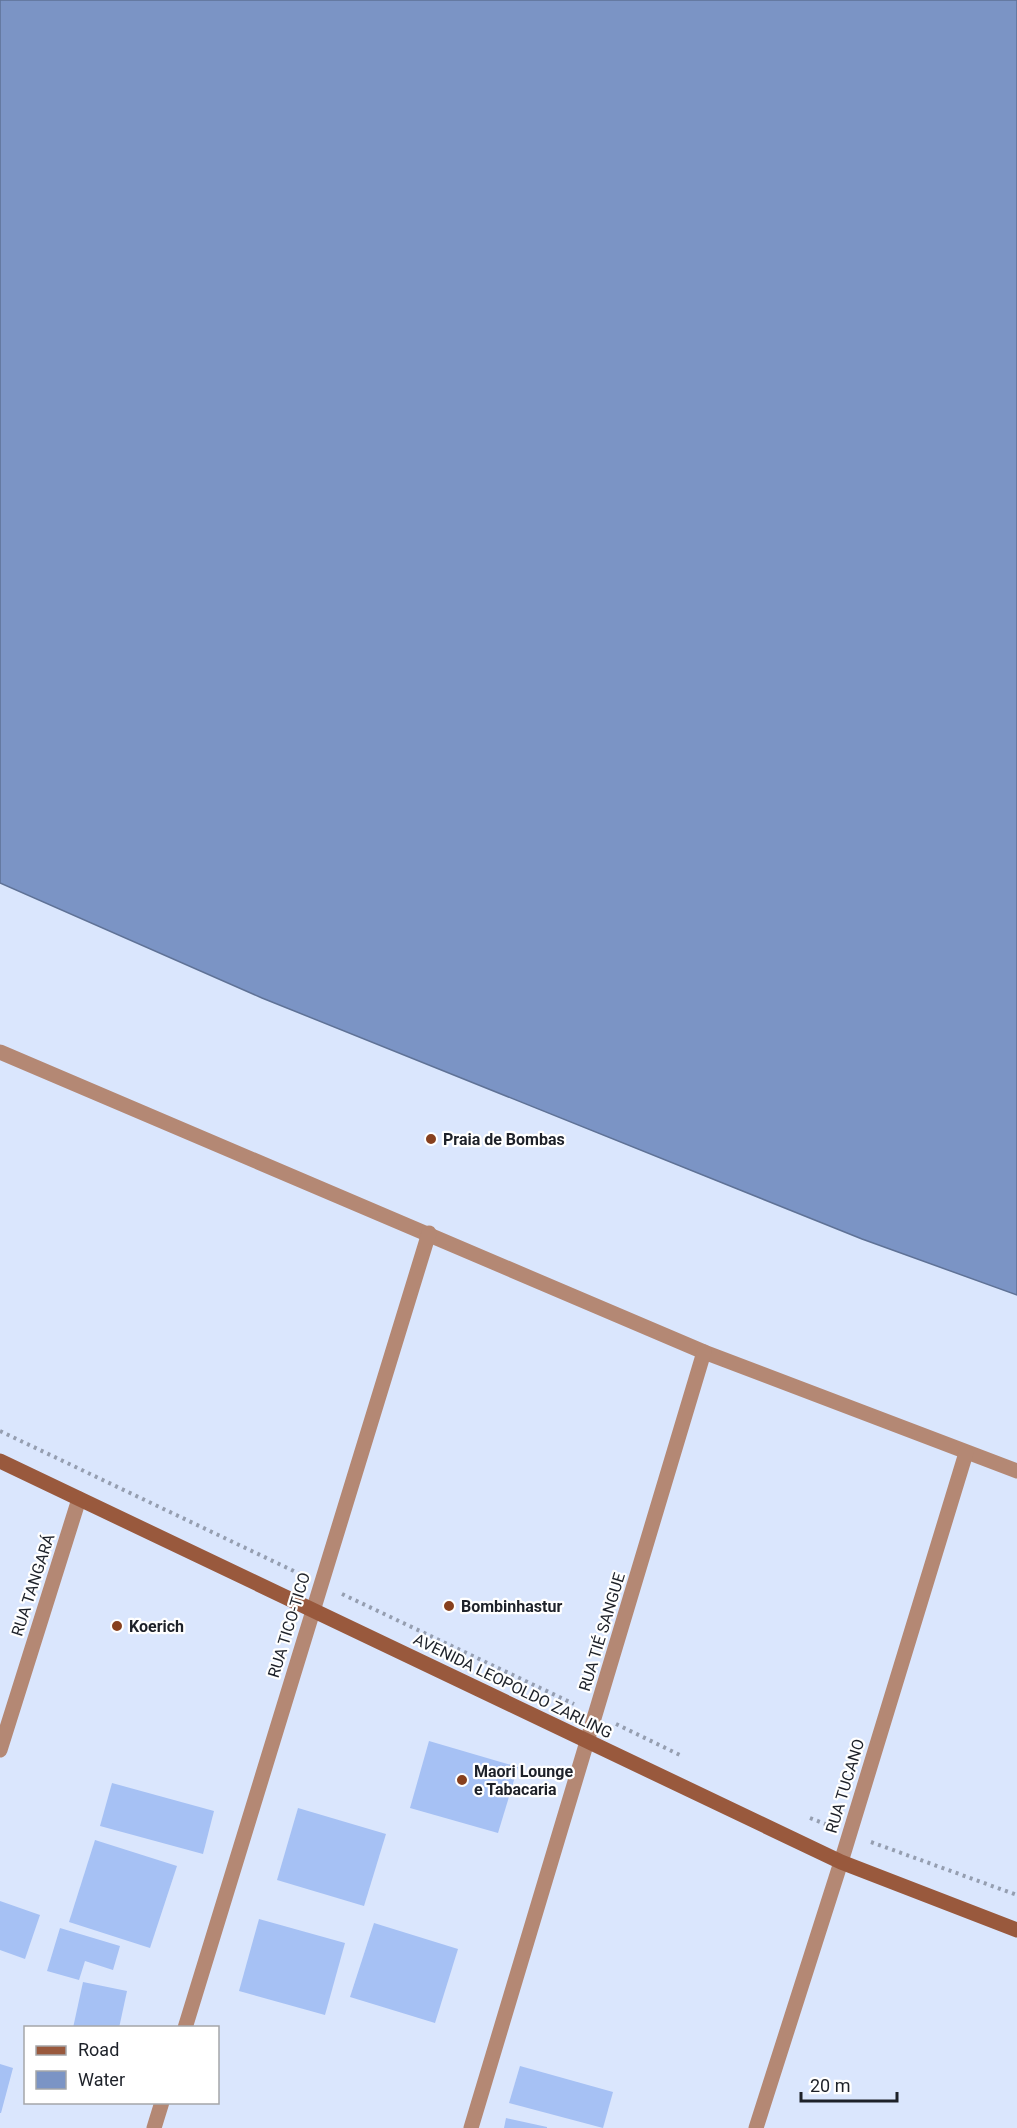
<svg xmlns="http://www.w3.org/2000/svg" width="1017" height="2128" font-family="Roboto,sans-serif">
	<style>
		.water { fill: #7b94c5; stroke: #5f7296; stroke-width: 1.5 }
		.building { fill: #a6c1f4 }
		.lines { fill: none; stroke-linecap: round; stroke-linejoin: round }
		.path { stroke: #959eb0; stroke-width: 4; stroke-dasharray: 3 4.5; stroke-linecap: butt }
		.pedestrian { stroke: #b48874; stroke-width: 15 }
		.minor { stroke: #b48874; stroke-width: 15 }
		.secondary { stroke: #99593d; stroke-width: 15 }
		.poi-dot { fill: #87401e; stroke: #fff; stroke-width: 2 }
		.labels { text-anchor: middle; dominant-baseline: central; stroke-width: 4.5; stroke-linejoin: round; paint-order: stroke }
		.poi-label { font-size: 16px; font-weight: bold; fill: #1d2129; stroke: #fff; text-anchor: start }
		.street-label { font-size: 16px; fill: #1d2129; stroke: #fff }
	</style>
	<rect width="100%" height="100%" fill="#dae6fd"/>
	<polygon class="water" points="0,0 1017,0 1017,1295 862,1239 262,998 0,883"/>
	<g class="building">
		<polygon points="429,1741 518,1767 498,1833 410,1808"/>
		<polygon points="112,1783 214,1811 203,1854 100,1826"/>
		<polygon points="298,1808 386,1834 364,1906 277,1880"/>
		<polygon points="95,1840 177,1866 150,1948 69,1922"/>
		<polygon points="0,1901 40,1915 25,1959 0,1950"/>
		<polygon points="259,1919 345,1943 325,2015 239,1991"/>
		<polygon points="374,1923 458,1949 435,2023 350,1997"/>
		<polygon points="60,1928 120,1946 113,1970 85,1961 79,1980 47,1971"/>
		<polygon points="83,1982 127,1991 119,2028 73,2028"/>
		<polygon points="0,2064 13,2068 1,2113 0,2113"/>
		<polygon points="520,2066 613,2092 603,2128 509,2103"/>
		<polygon points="506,2118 547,2127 547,2128 504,2128"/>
	</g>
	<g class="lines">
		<g class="path">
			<polyline points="0,1431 300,1574"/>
			<polyline points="342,1594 574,1704"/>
			<polyline points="616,1724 682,1756"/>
			<polyline points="810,1818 828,1825"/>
			<polyline points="871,1842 1017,1895"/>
		</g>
		<polyline class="pedestrian" points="0,1052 704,1352 1017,1471"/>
		<g class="minor">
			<polyline points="0,1750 79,1499"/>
			<polyline points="185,2028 429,1233"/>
			<polyline points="154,2128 162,2102"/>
			<polyline points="471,2128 704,1352"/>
			<polyline points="756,2128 841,1862 966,1453"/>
		</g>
		<polyline class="secondary" points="0,1461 841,1862 1017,1930"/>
	</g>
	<g class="poi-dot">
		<circle cx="431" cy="1139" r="6"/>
		<circle cx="449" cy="1606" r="6"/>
		<circle cx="117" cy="1626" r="6"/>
		<circle cx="462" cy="1780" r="6"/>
	</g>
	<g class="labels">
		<g class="poi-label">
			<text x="443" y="1139">Praia de Bombas</text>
			<text x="461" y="1606">Bombinhastur</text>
			<text x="129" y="1626">Koerich</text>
			<text x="474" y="1771">Maori Lounge<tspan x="474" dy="18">e Tabacaria</tspan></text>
		</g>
		<g class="street-label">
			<text transform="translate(33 1585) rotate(-72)">RUA TANGARÁ</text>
			<text transform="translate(289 1625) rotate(-73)">RUA TICO-TICO</text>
			<text transform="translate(602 1632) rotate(-73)">RUA TIÉ SANGUE</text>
			<text transform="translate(513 1686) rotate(26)">AVENIDA LEOPOLDO ZARLING</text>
			<text transform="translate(845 1786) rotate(-73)">RUA TUCANO</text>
		</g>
	</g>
	<rect x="24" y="2026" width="195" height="78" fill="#ffffff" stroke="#a5a6a9" stroke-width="1.5"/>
	<rect x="36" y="2046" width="30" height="9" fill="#99593d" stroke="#a5a6a9" stroke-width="1.5"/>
	<text x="78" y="2056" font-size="18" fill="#1d2129">Road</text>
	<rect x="36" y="2071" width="30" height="18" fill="#7b94c5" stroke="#a5a6a9" stroke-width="1.5"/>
	<text x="78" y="2086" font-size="18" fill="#1d2129">Water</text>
	<path d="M801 2092v9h96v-9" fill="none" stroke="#1d2129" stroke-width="3"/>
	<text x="810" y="2092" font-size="18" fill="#1d2129" stroke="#ffffff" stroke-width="4.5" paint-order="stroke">20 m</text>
</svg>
